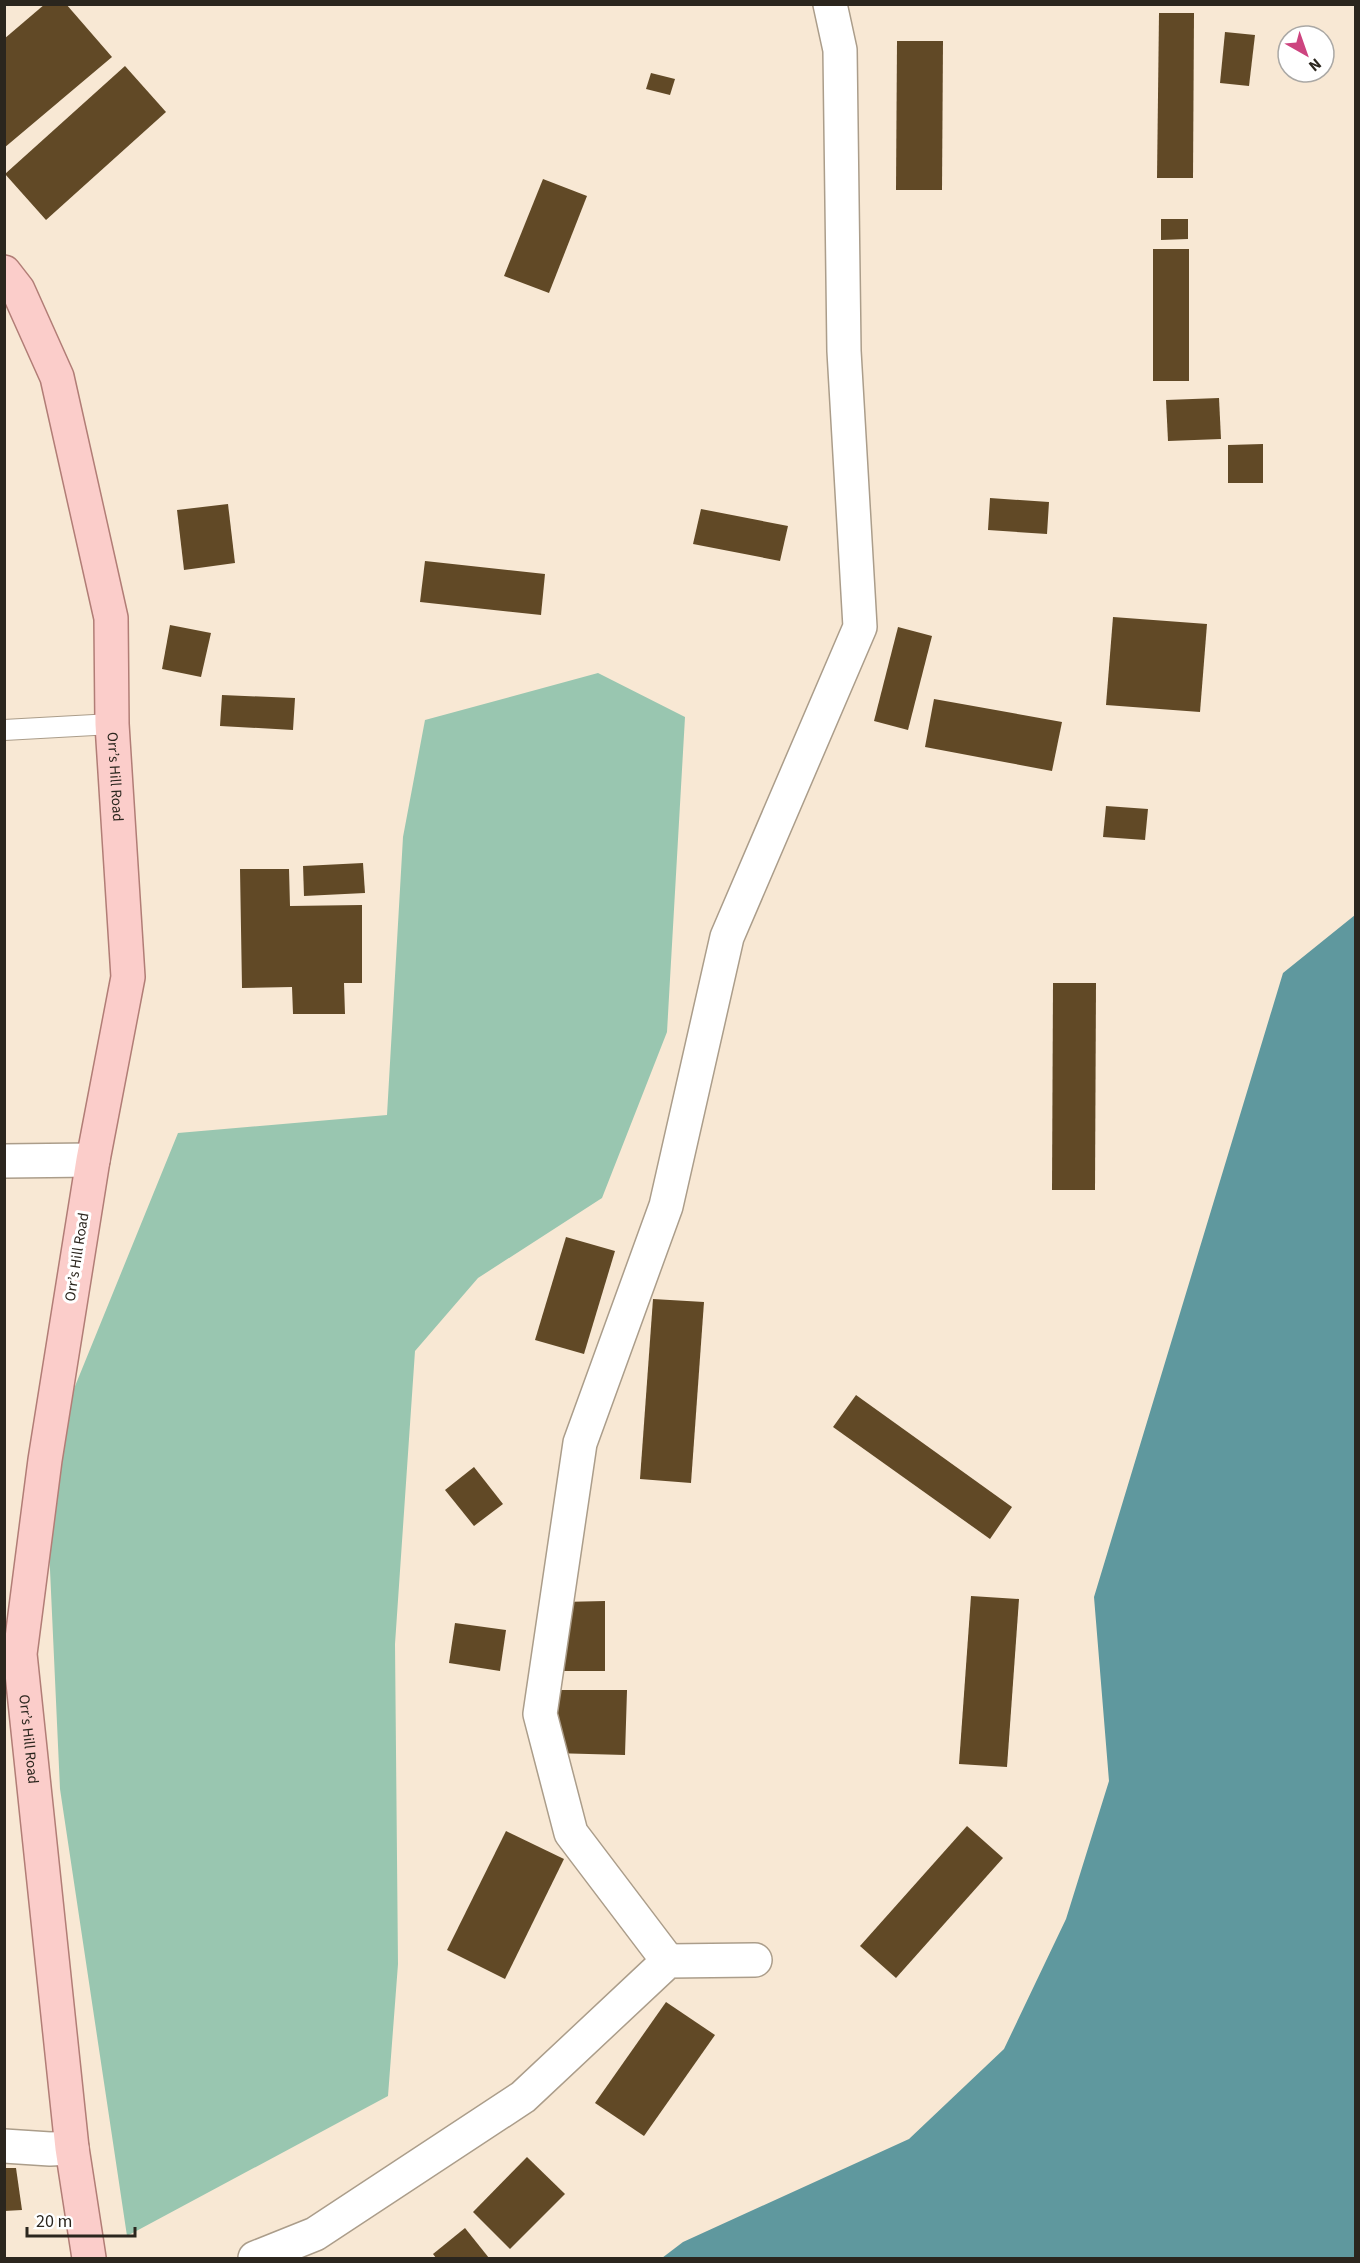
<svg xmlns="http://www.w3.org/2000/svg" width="1360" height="2263" font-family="'Source Sans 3',sans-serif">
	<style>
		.green { fill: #99c6b0 }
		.water { fill: #5f989e }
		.building { fill: #614926 }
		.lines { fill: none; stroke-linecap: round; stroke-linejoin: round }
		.service-casing { stroke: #ab9d8a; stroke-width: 22 }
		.minor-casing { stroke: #ab9d8a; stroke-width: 36 }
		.primary-casing { stroke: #b17d76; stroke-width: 36 }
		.service { stroke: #fff; stroke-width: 20 }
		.minor { stroke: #fff; stroke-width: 33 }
		.primary { stroke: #fbcdca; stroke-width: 33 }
		.labels { text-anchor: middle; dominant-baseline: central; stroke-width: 6; stroke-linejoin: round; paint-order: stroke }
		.street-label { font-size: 15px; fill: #2b261e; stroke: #fff }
	</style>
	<rect width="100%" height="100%" fill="#f8e8d4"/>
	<polygon class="green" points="598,673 685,717 667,1032 602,1198 478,1278 415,1351 395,1644 398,1964 388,2096 127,2236 60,1789 45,1460 178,1133 387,1115 403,837 425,720"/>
	<polygon class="water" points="1355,915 1355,2258 662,2258 683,2242 909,2139 1004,2049 1066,1919 1109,1781 1094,1597 1283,973"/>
	<g class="building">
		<polygon points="45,4 66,4 112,57 4,148 4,39"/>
		<polygon points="1159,13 1194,13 1193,178 1157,178"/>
		<polygon points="1225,32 1255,35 1249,86 1220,83"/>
		<polygon points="897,41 943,41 942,190 896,190"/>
		<polygon points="125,66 166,112 46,220 5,174"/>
		<polygon points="651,73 675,79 670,95 646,89"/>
		<polygon points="543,179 587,196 549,293 504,276"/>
		<polygon points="1161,219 1188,219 1188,239 1161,240"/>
		<rect x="1153" y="249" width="36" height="132"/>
		<polygon points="1219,398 1221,439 1168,441 1166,400"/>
		<polygon points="1263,444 1263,483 1228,483 1228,445"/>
		<polygon points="990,498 1049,502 1047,534 988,530"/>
		<polygon points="228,504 235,563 184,570 177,510"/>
		<polygon points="701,509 788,526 780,561 693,544"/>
		<polygon points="425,561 545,574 541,615 420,602"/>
		<polygon points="1113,617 1207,624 1200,712 1106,705"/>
		<polygon points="170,625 211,633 201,677 162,669"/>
		<polygon points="898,627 932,636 908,730 874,721"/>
		<polygon points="222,695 295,698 293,730 220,726"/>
		<polygon points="934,699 1062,722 1052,771 925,747"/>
		<polygon points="1106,806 1148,809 1145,840 1103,837"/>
		<polygon points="363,863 365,893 304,896 303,866"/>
		<polygon points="240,869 289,869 290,906 362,905 362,983 344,983 345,1014 293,1014 292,987 242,988"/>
		<polygon points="1053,983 1096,983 1095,1190 1052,1190"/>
		<polygon points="566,1237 615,1251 584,1354 535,1340"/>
		<polygon points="653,1299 704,1302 691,1483 640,1479"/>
		<polygon points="856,1395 1012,1507 990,1539 833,1427"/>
		<polygon points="474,1467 503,1504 474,1526 445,1490"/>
		<polygon points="971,1596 1019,1599 1007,1767 959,1764"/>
		<polygon points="605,1601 605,1671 562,1671 562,1602"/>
		<polygon points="455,1623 506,1630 500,1671 449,1663"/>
		<polygon points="557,1690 627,1690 625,1755 552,1753"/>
		<polygon points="967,1826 1003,1858 896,1978 860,1946"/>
		<polygon points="506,1831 564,1859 505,1979 447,1950"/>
		<polygon points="666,2002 715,2035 644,2136 595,2103"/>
		<polygon points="527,2157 565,2194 510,2249 473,2212"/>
		<polygon points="4,2168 16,2168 22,2210 4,2211"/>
		<polygon points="465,2228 489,2258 436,2258 433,2254"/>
	</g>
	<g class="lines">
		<defs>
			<polyline id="service" points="4,730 112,724"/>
			<g id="minor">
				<polyline points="4,1161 93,1160"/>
				<polyline points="668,1961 571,1833 540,1714 580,1443 666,1206 727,937 860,627 844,351 840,50 830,4"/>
				<polyline points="4,2146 50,2149 72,2148"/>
				<polyline points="255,2258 315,2234 523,2097 668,1961 755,1960"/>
			</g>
			<g id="primary">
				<path id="s1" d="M4,272L18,290L57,377L111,618L112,724L128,977L93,1160L45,1460L20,1654L72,2148L89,2258"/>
			</g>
		</defs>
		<use href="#service" class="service-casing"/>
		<use href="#minor" class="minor-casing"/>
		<use href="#primary" class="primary-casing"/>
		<use href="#service" class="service"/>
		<use href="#minor" class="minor"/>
		<use href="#primary" class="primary"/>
	</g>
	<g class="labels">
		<g class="street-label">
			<text stroke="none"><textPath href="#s1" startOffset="524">Orr’s Hill Road</textPath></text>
			<text transform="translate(77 1257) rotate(-81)">Orr’s Hill Road</text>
			<text stroke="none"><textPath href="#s1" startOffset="1496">Orr’s Hill Road</textPath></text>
		</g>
	</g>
	<rect width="1360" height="2263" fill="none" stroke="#2b261e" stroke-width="12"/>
	<g transform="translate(1306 54) rotate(140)"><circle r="28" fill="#ffffff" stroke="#aaa8a5" stroke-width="1.5"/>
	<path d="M0-4.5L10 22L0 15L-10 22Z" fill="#cd447f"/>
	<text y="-9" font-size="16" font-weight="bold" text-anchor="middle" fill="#2b261e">N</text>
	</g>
	<path d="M27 2227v9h108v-9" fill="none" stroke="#2b261e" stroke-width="3"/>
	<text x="36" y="2227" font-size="18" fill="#2b261e" stroke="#ffffff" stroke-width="4.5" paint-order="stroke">20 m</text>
</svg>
